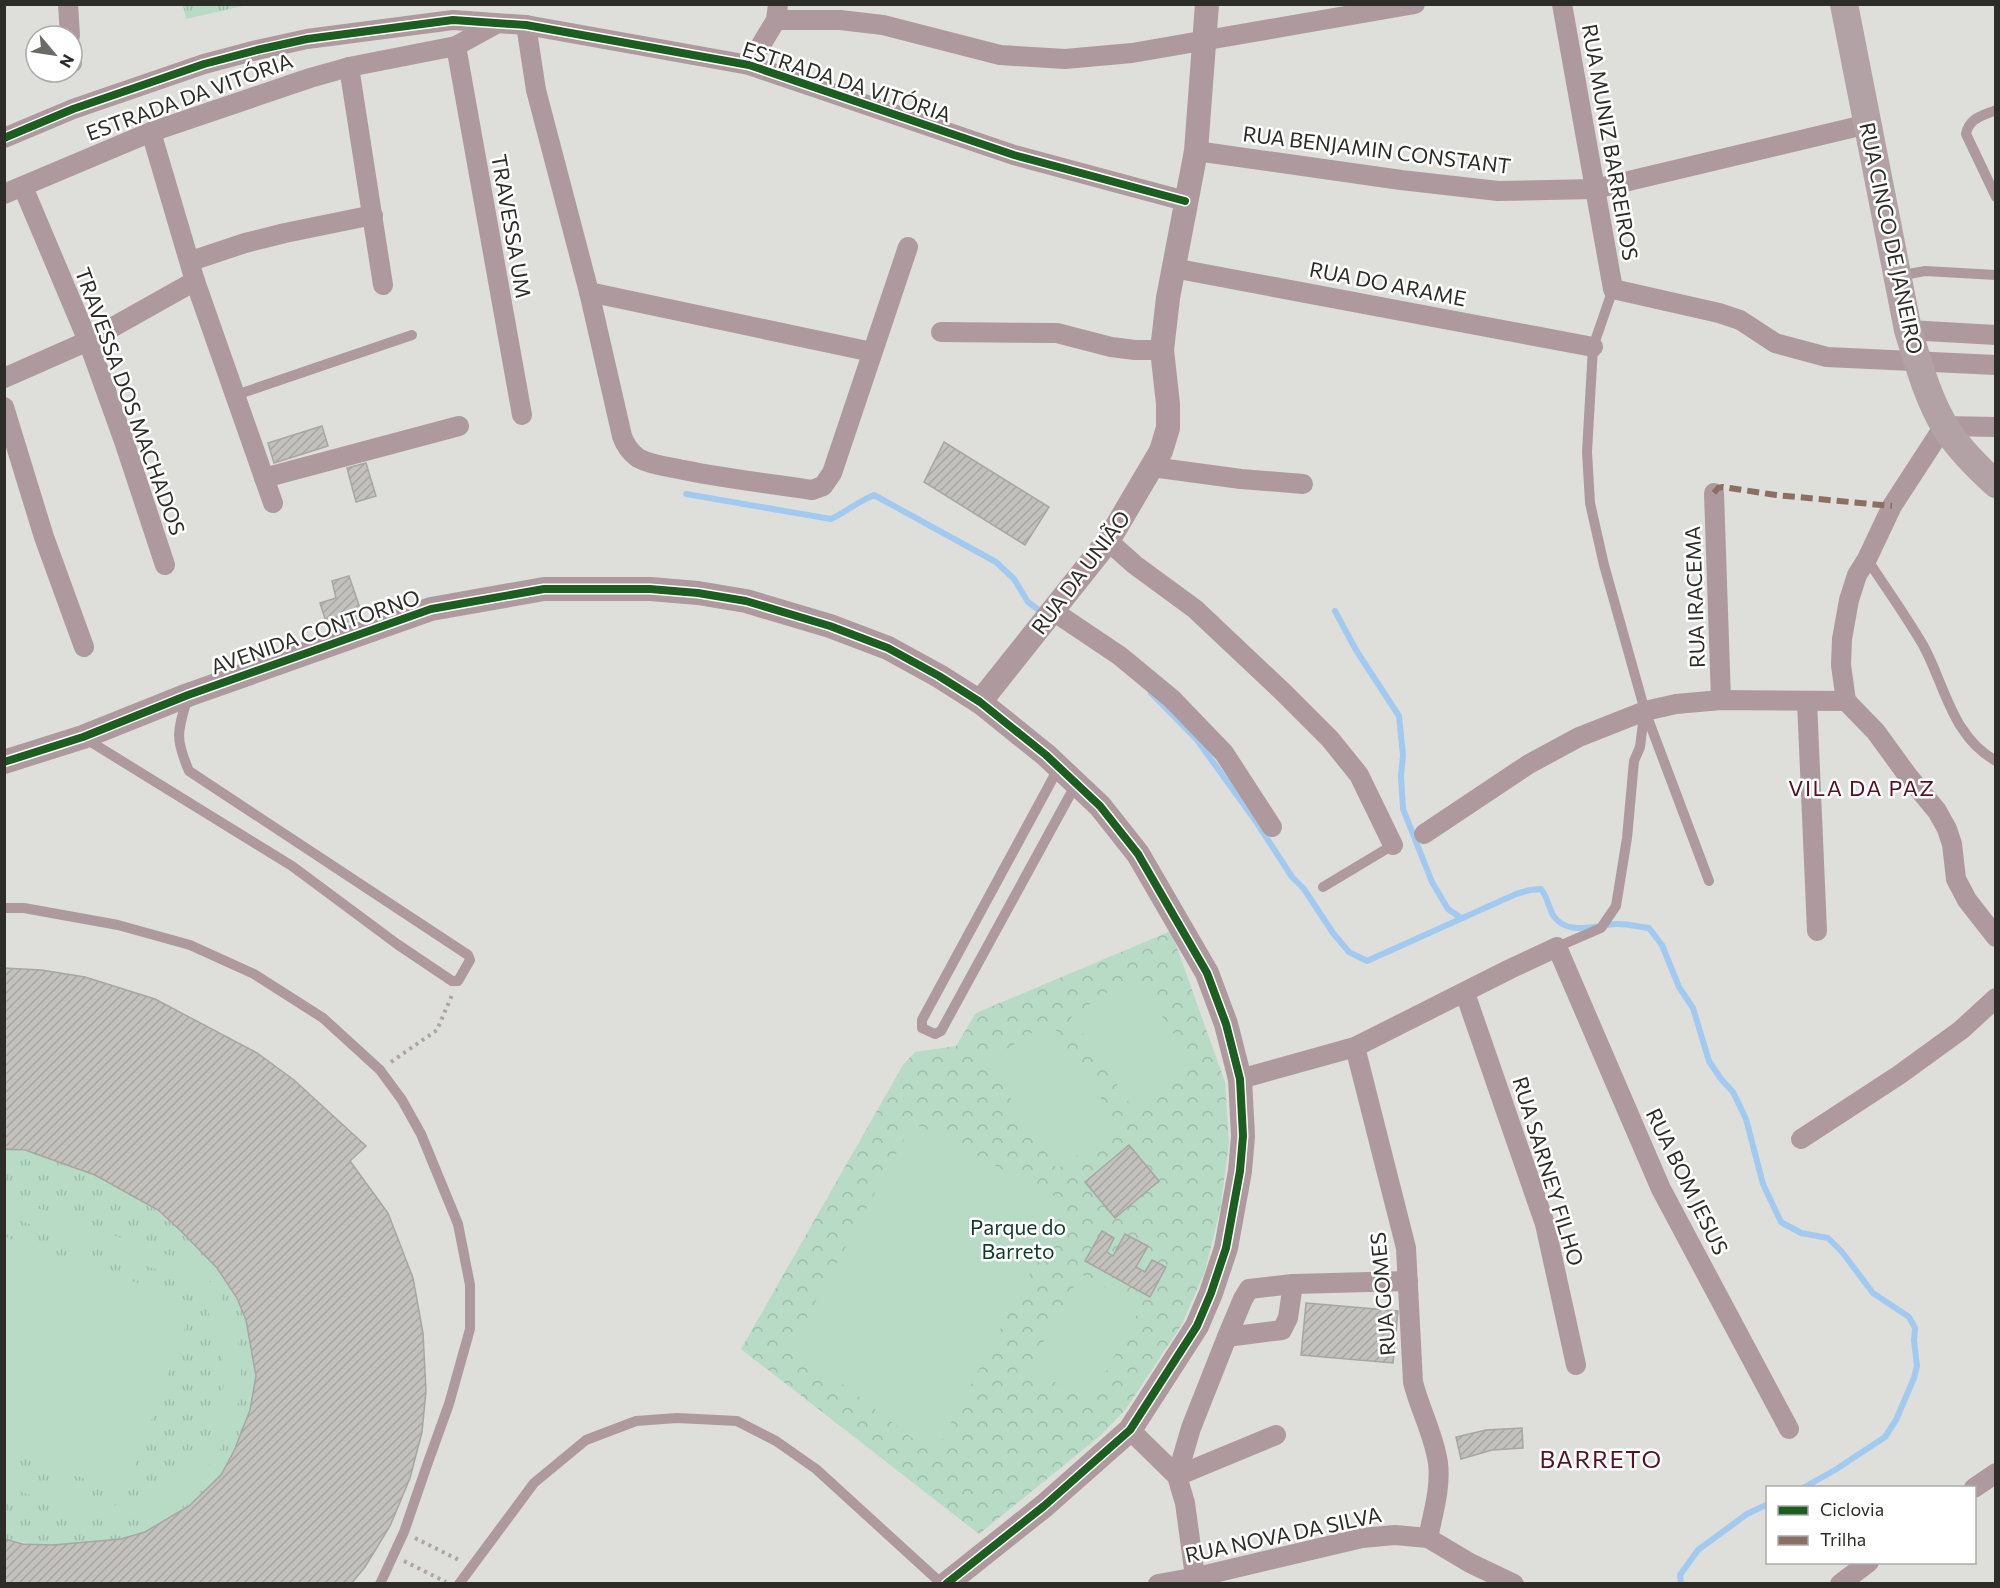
<svg xmlns="http://www.w3.org/2000/svg" width="2000" height="1588" font-family="Commissioner,sans-serif">
	<style>
		.grass { fill: url(#grass-tufts) }
		.park { fill: url(#park-crowns) }
		.pitch { fill: #b7dbc5 }
		.lines { fill: none; stroke-linecap: round; stroke-linejoin: round }
		.stream { stroke: #a2caf0; stroke-width: 6 }
		.building { fill: url(#building-hatch); stroke: #a7a6a3; stroke-width: 1.5 }
		.path { stroke: #aea4a4; stroke-width: 4; stroke-dasharray: 3 4.5; stroke-linecap: butt }
		.service { stroke: #ae9a9e; stroke-width: 10 }
		.minor { stroke: #ae9a9e; stroke-width: 20 }
		.tertiary { stroke: #ae9a9e; stroke-width: 24 }
		.secondary { stroke: #b3a2a5; stroke-width: 28 }
		.quiet { stroke: #8d6e63; stroke-width: 6; stroke-dasharray: 12 6; stroke-linecap: butt }
		.cycleway-casing { stroke: #fff; stroke-width: 11 }
		.cycleway { stroke: #1b5e20; stroke-width: 8 }
		.labels { text-anchor: middle; dominant-baseline: central; stroke-width: 5; stroke-linejoin: round; paint-order: stroke }
		.street-label { font-size: 21px; fill: #2c2c29; stroke: #fff }
		.park-label { font-size: 21px; fill: #0f3a25; stroke: #fff }
		.neighbourhood-label { font-size: 22px; letter-spacing: 1.5px; fill: #551127; stroke: #fff }
		.quarter-label { font-size: 24px; letter-spacing: 1.5px; fill: #551127; stroke: #fff }
	</style>
	<defs>
		<pattern id="grass-tufts" width="24" height="20" patternUnits="userSpaceOnUse" patternTransform="scale(1.5)"><rect width="24" height="20" fill="#b7dbc5"/><path d="M3 7l-1-3M5 7V3M7 7l1-3M15 17l-1-3M17 17v-4M19 17l1-3" fill="none" stroke="#9ebca9"/></pattern>
		<pattern id="park-crowns" width="20" height="18" patternUnits="userSpaceOnUse" patternTransform="scale(1.5)"><rect width="20" height="18" fill="#b7dbc5"/><path d="M2 6a3 3 0 1 1 6 0M12 15a3 3 0 1 1 6 0" fill="none" stroke="#9ebca9"/></pattern>
		<pattern id="building-hatch" width="6" height="6" patternUnits="userSpaceOnUse" patternTransform="scale(1.5)"><rect width="6" height="6" fill="#c2c1be"/><path d="M-1 1l2-2M0 6l6-6M5 7l2-2" fill="none" stroke="#a7a6a3"/></pattern>
	</defs>
	<rect width="100%" height="100%" fill="#dededa"/>
	<g class="grass">
		<polygon points="183,5 183,4 247,5 186,19"/>
		<path d="M5,1149C48,1151 99,1174 136,1197C171,1218 220,1261 238,1299C248,1321 254,1349 255,1374C257,1399 236,1456 220,1476C205,1494 187,1507 168,1519C160,1523 152,1529 144,1532C105,1547 45,1548 5,1539Z"/>
	</g>
	<polygon class="park" points="1171,931 1225,1082 1229,1143 1220,1210 1205,1271 1182,1324 1126,1409 1100,1436 979,1534 741,1349 903,1065 915,1052 956,1046 976,1013"/>
	<g class="pitch">
		<polygon points="1134,974 1194,1064 1132,1107 1071,1017"/>
		<polygon points="1050,1021 1120,1127 1057,1169 987,1062"/>
		<polygon points="913,1123 1067,1203 934,1455 792,1345"/>
		<path d="M4,1196L185,1261C208,1274 220,1293 230,1317C259,1386 229,1465 167,1504C147,1517 125,1525 102,1521L5,1486V1468C26,1476 47,1484 69,1492C86,1498 103,1507 121,1505C137,1504 154,1493 166,1484C184,1471 198,1458 209,1438C231,1395 228,1343 203,1303C200,1298 197,1292 193,1287C188,1282 181,1279 174,1276L5,1215Z"/>
		<polygon points="5,1237 194,1303 125,1493 5,1450"/>
		<polygon points="1081,1274 1141,1307 1090,1401 1029,1368"/>
	</g>
	<g class="lines">
		<g class="stream">
			<path d="M686,494L831,519C846,512 859,501 874,495L996,562L1014,579L1028,602L1044,614"/>
			<polyline points="1335,611 1356,650 1399,716 1403,755 1401,776 1403,809 1432,882 1448,909 1461,918"/>
			<path d="M1151,693L1197,740L1255,820L1292,877L1304,889L1333,933L1349,952L1367,961L1516,894L1530,890L1541,889C1548,898 1548,906 1553,915C1567,937 1596,925 1616,924C1626,923 1638,927 1649,928L1662,945L1679,987L1693,1008L1709,1061L1721,1079L1733,1092L1746,1119L1763,1184L1781,1222L1801,1233L1828,1238L1842,1252L1873,1293L1909,1317L1915,1328L1914,1341L1917,1366L1914,1378L1896,1420L1885,1437L1835,1470L1803,1488"/>
			<polyline points="1681,1584 1680,1575 1698,1550 1747,1514 1768,1504"/>
		</g>
	</g>
	<g class="building">
		<polygon points="322,426 328,446 274,463 268,443"/>
		<polygon points="944,442 1049,507 1025,545 924,482"/>
		<polygon points="366,463 376,496 356,502 347,468"/>
		<polygon points="349,576 363,617 328,628 320,603 336,598 332,581"/>
		<polygon points="4,968 41,970 85,977 155,999 257,1053 294,1080 366,1146 350,1161 388,1213 413,1278 423,1333 426,1391 422,1432 410,1478 390,1526 365,1567 351,1584 4,1584 4,1539 23,1544 53,1545 121,1539 145,1532 189,1506 221,1475 234,1451 250,1410 256,1376 246,1320 237,1298 217,1268 181,1231 158,1210 95,1175 25,1150 4,1149"/>
		<polygon points="1129,1145 1159,1181 1115,1218 1085,1182"/>
		<polygon points="1102,1231 1114,1238 1107,1252 1113,1256 1125,1234 1148,1246 1136,1267 1145,1272 1152,1260 1166,1267 1150,1297 1085,1261"/>
		<polygon points="1306,1303 1398,1311 1393,1363 1301,1355"/>
		<polygon points="1522,1428 1523,1448 1492,1450 1461,1459 1456,1437 1486,1430"/>
	</g>
	<g class="lines">
		<g class="path">
			<polyline points="391,1062 437,1030 452,995"/>
			<polyline points="415,1538 459,1560"/>
			<polyline points="404,1561 446,1582"/>
		</g>
		<g class="service">
			<path d="M1996,110C1982,116 1969,118 1966,134L1996,197"/>
			<polyline points="1898,276 1925,271 1996,275"/>
			<polyline points="1613,289 1593,347 1587,452 1590,503 1604,565 1645,711 1709,881"/>
			<polyline points="236,395 412,335"/>
			<path d="M1867,559C1886,588 1906,616 1923,645C1945,685 1952,737 1996,761"/>
			<path d="M86,739L292,866L397,944L452,981H458L470,960L468,955L189,771C174,736 178,731 188,696"/>
			<polyline points="1059,767 922,1020 922,1028 935,1034 941,1031 1076,784"/>
			<polyline points="1323,887 1393,845"/>
			<polyline points="4,908 24,908 118,925 190,945 254,974 323,1018 380,1070 402,1100 421,1134 458,1224 470,1285 470,1329 449,1404 427,1465 404,1532 380,1584"/>
			<polyline points="1557,947 1601,928 1616,906 1627,838 1634,761 1640,747 1644,715"/>
			<polyline points="459,1584 534,1483 586,1440 636,1421 677,1418 737,1421 776,1441 816,1469 942,1584"/>
		</g>
		<g class="minor">
			<polyline points="68,4 70,36"/>
			<polyline points="1562,4 1613,289 1719,313 1740,320 1775,343 1827,357 1996,365"/>
			<polyline points="776,20 840,20 883,25 1000,55 1065,59 1132,53 1415,4"/>
			<polyline points="526,25 536,90 589,292 872,352"/>
			<polyline points="456,46 522,415"/>
			<polyline points="72,61 72,63"/>
			<polyline points="749,65 776,20 778,4"/>
			<polyline points="349,67 383,285"/>
			<polyline points="151,132 195,281 273,503"/>
			<polyline points="4,138 73,109 204,64 257,50 307,39 453,20 526,25 749,65 1014,155 1185,201"/>
			<polyline points="1196,151 1401,180 1498,191 1595,189 1868,124"/>
			<polyline points="23,187 88,341 124,441 165,565"/>
			<polyline points="4,194 151,132 310,78 349,67 456,46 496,24"/>
			<polyline points="191,261 245,243 285,233 373,215"/>
			<polyline points="1173,268 1593,347"/>
			<path d="M589,292L622,436C625,445 630,452 638,458C649,464 662,466 674,468C719,478 766,483 812,490L823,486L832,473L908,247"/>
			<polyline points="1908,330 1996,335"/>
			<polyline points="941,332 1057,333 1111,347 1135,350 1162,350"/>
			<polyline points="4,378 88,341 195,281"/>
			<polyline points="4,407 44,537 84,647"/>
			<polyline points="1152,467 1241,479 1303,484"/>
			<polyline points="264,478 459,426"/>
			<polyline points="1714,493 1721,700"/>
			<polyline points="1108,541 1135,565 1195,609 1283,692 1330,739 1359,775 1393,845"/>
			<polyline points="1053,611 1120,656 1172,699 1224,753 1272,827"/>
			<polyline points="1807,701 1817,931"/>
			<polyline points="1846,701 1841,665 1842,639 1849,600 1857,575 1867,559 1892,506 1944,426 1996,427"/>
			<polyline points="1846,701 1876,732 1908,776 1937,811 1947,829 1952,844 1956,879 1967,900 1996,937"/>
			<polyline points="1424,834 1529,764 1579,737 1645,711 1676,704 1721,700 1846,701"/>
			<polyline points="1465,993 1545,1224 1576,1365"/>
			<path d="M1355,1047L1406,1248L1413,1382C1420,1410 1434,1435 1438,1463C1441,1488 1433,1513 1428,1538"/>
			<polyline points="1240,1079 1355,1047 1510,969 1557,947 1661,1189 1789,1429"/>
			<polyline points="1801,1139 1899,1075 1961,1030 1996,998"/>
			<polyline points="1227,1337 1282,1330 1288,1318 1293,1284"/>
			<polyline points="1130,1430 1177,1476 1185,1503 1196,1584"/>
			<polyline points="1177,1476 1191,1428 1227,1337 1243,1299 1249,1289 1293,1284 1408,1281"/>
			<polyline points="1177,1476 1276,1435"/>
			<polyline points="1974,1488 1996,1473"/>
			<polyline points="1158,1584 1197,1577 1362,1538 1395,1535 1428,1538 1470,1563 1514,1584"/>
			<polyline points="1840,1584 1869,1562"/>
		</g>
		<g class="tertiary">
			<polyline points="980,702 1108,541 1161,451 1168,428 1168,404 1162,350 1168,298 1196,151 1207,4"/>
			<polyline points="4,762 83,737 188,695 431,609 544,589 650,589 698,593 746,601 830,626 888,648 939,676 980,702 1046,755 1100,806 1138,854 1207,973 1226,1024 1240,1079 1243,1136 1240,1171 1226,1248 1211,1293 1197,1326 1130,1430 1044,1506 946,1584"/>
		</g>
		<path class="secondary" d="M1844,4L1908,330C1918,362 1927,396 1944,425C1957,447 1977,467 1996,484"/>
		<polyline class="quiet" points="1714,493 1718,488 1723,487 1776,495 1892,506"/>
		<defs>
			<g id="cycleway">
				<polyline points="4,138 73,109 204,64 257,50 307,39 453,20 526,25 749,65 1014,155 1185,201"/>
				<polyline points="4,762 83,737 188,695 431,609 544,589 650,589 698,593 746,601 830,626 888,648 939,676 980,702 1046,755 1100,806 1138,854 1207,973 1226,1024 1240,1079 1243,1136 1240,1171 1226,1248 1211,1293 1197,1326 1130,1430 1044,1506 946,1584"/>
			</g>
		</defs>
		<use href="#cycleway" class="cycleway-casing"/>
		<use href="#cycleway" class="cycleway"/>
	</g>
	<g class="labels">
		<g class="street-label">
			<text transform="translate(847 81) rotate(18)">ESTRADA DA VITÓRIA</text>
			<text transform="translate(189 96) rotate(-20)">ESTRADA DA VITÓRIA</text>
			<text transform="translate(1611 142) rotate(80)">RUA MUNIZ BARREIROS</text>
			<text transform="translate(1377 149) rotate(7)">RUA BENJAMIN CONSTANT</text>
			<text transform="translate(512 226) rotate(80)">TRAVESSA UM</text>
			<text transform="translate(1892 238) rotate(78)">RUA CINCO DE JANEIRO</text>
			<text transform="translate(1388 283) rotate(11)">RUA DO ARAME</text>
			<text transform="translate(131 401) rotate(70)">TRAVESSA DOS MACHADOS</text>
			<text transform="translate(1080 572) rotate(-53)">RUA DA UNIÃO</text>
			<text transform="translate(1694 597) rotate(-92)">RUA IRACEMA</text>
			<text transform="translate(315 631) rotate(-19)">AVENIDA CONTORNO</text>
			<text transform="translate(1549 1171) rotate(73)">RUA SARNEY FILHO</text>
			<text transform="translate(1688 1181) rotate(64)">RUA BOM JESUS</text>
			<text transform="translate(1382 1294) rotate(-95)">RUA GOMES</text>
			<text transform="translate(1283 1534) rotate(-12)">RUA NOVA DA SILVA</text>
		</g>
		<g class="park-label">
			<text x="1018" y="1226">Parque do<tspan x="1018" dy="24">Barreto</tspan></text>
		</g>
		<g class="neighbourhood-label">
			<text x="1862" y="787">VILA DA PAZ</text>
		</g>
		<g class="quarter-label">
			<text x="1601" y="1458">BARRETO</text>
		</g>
	</g>
	<rect width="2000" height="1588" fill="none" stroke="#2c2c29" stroke-width="12"/>
	<rect x="1766" y="1486" width="210" height="78" fill="#ffffff" stroke="#ababa9" stroke-width="1.5"/>
	<rect x="1778" y="1506" width="30" height="9" fill="#1b5e20" stroke="#ababa9" stroke-width="1.5"/>
	<text x="1820" y="1516" font-size="18" fill="#2c2c29">Ciclovia</text>
	<rect x="1778" y="1536" width="30" height="9" fill="#8d6e63" stroke="#ababa9" stroke-width="1.5"/>
	<text x="1820" y="1546" font-size="18" fill="#2c2c29">Trilha</text>
	<g transform="translate(54 54) rotate(119)"><circle r="28" fill="#ffffff" stroke="#ababa9" stroke-width="1.5"/>
	<path d="M0-4.5L10 22L0 15L-10 22Z" fill="#6a6a67"/>
	<text y="-9" font-size="16" font-weight="bold" text-anchor="middle" fill="#2c2c29">N</text>
	</g>
</svg>
